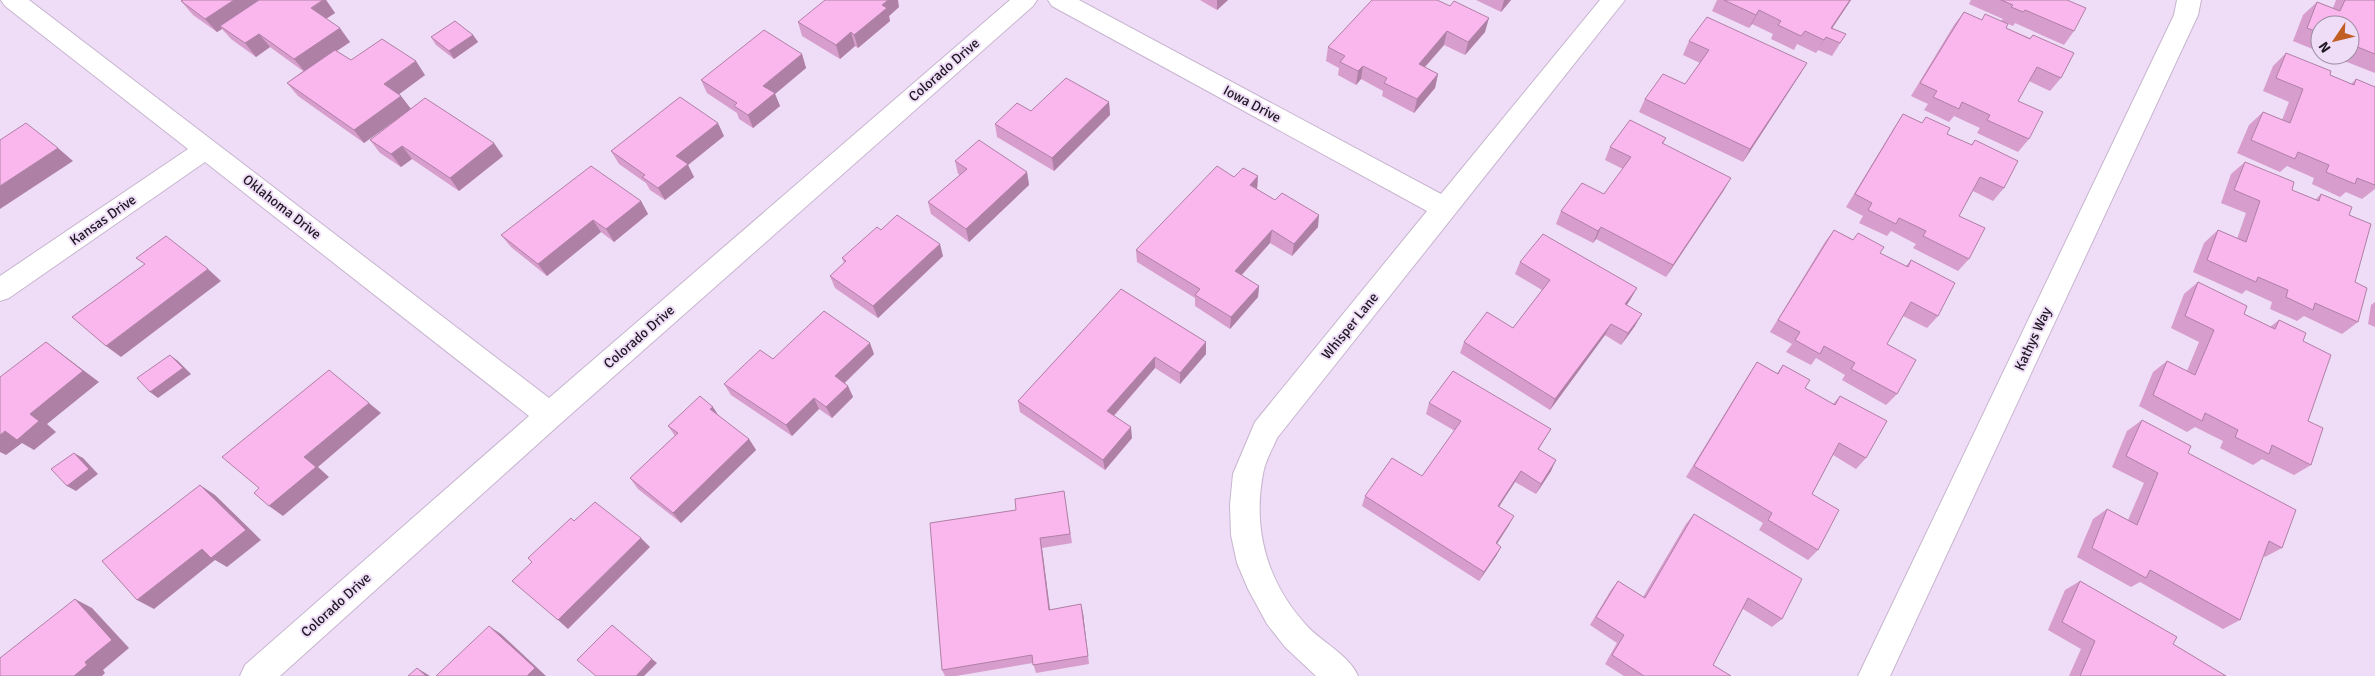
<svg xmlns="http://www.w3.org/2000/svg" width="2375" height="676" font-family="Signika,sans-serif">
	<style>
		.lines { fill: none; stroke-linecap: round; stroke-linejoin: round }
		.street-casing { stroke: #c7b5cf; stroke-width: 2 }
		.street { fill: #fff; fill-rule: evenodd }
		.wall { fill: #d79dcc }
		.shaded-wall { fill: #af80a6 }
		.building { fill: #fab7ed; stroke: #af80a6 }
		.labels { text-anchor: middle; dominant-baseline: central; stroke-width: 4; stroke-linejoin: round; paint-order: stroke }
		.street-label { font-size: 14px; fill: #1d1720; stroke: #efdcf7 }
	</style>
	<rect width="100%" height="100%" fill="#efdcf7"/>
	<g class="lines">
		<defs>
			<g id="street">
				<polygon points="1,0 29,0 549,398 1010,0 1037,0 1033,6 560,424 280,676 240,676 245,665 529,416 205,162 9,298 0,301 0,276 188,149 5,6"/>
				<path d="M1048,0H1079L1441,194L1600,0H1625L1277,438C1272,450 1265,461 1263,474C1252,530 1268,584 1307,626C1323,643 1349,655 1358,676H1316L1285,647L1267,624L1248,589L1237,563L1231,535L1230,505L1233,474L1255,422L1427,211L1052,6Z"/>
				<polygon points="2177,0 2201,0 2198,15 1890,676 1858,676 2174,15"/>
			</g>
		</defs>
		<use href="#street" class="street-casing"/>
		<use href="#street" class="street"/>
	</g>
	<g class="wall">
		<polygon points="183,0 326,0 335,13 326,19 350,42 337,51 351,60 425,75 399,94 411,109 503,156 459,191 412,159 401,167 380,153 370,140 403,114 364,143 298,96 287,83 303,71 270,47 256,57 231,39 222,29 217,32 193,15 181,1"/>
		<polygon points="1200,0 1228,0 1217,10"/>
		<polygon points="1372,0 1485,32 1465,55 1444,45 1425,67 1438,74 1435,88 1414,113 1382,96 1383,91 1361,79 1356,85 1338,75 1339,68 1326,61 1328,47"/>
		<polygon points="1476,0 1511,0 1501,12"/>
		<polygon points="1717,0 1851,0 1832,28 1846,34 1832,56 1818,50 1816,53 1797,44 1794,50 1771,39 1773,34 1752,24 1749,28 1712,11"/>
		<polygon points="1971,0 2067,0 2074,31 2064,45 2015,23 2013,26 2001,21 2003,19 1969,4"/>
		<polygon points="2336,0 2375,0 2375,73 2329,55 2350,55 2350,25 2320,25 2320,52 2293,41 2303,15 2317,2 2333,8"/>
		<polygon points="899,7 889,16 890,21 858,48 855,46 840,59 802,36 798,22"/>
		<polygon points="1964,12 1982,20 2006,28 2030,38 2033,35 2061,78 2050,91 2029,81 2018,101 2029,139 2018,152 1977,133 1980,128 1954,116 1949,122 1924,110 1928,104 1911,96 1954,25"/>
		<polygon points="473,35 478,42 454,59 436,45 431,37"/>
		<polygon points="1689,41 1807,63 1799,76 1743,162 1639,112 1645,99 1685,84 1700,63 1683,55"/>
		<polygon points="2286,53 2330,75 2351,84 2356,79 2375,87 2375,189 2362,199 2346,192 2340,197 2312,184 2314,178 2287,166 2280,172 2237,153 2249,125 2263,112 2282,120 2289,102 2263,91 2273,66"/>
		<polygon points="802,54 806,68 775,94 780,106 753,128 739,119 737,113 707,93 701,80"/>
		<polygon points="1109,102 1110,115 1054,171 997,137 995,124 1031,111"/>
		<polygon points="1903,114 1922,123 1926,117 1947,134 1971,145 1975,140 2004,188 1993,201 1973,191 1959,216 1969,259 1958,271 1913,248 1916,244 1891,231 1887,236 1859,223 1863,216 1846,207 1894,128"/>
		<polygon points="724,136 688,165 694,177 665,200 650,190 646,183 619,164 611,151"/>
		<polygon points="1666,138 1663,144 1724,190 1666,277 1596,239 1593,243 1556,224 1561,211 1604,194 1623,169 1605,160 1610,147"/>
		<polygon points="955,161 1027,172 1029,185 969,242 931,214 928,202 960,175 958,174"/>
		<polygon points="2245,162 2292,190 2315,200 2321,194 2349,215 2358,322 2342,334 2304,316 2297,321 2270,309 2272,302 2246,290 2242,294 2193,272 2204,243 2218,230 2237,239 2246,213 2221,203 2231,174"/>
		<polygon points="1258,176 1257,189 1318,227 1292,256 1270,243 1242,275 1259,286 1258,297 1230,329 1195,306 1195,298 1137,262 1136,250 1234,177"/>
		<polygon points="641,201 648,214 614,242 601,232 547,276 511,247 501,235"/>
		<polygon points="881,230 943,256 878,318 835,288 830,276 844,263 842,258"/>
		<polygon points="1834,230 1906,266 1911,260 1938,316 1927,328 1903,316 1887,344 1897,394 1886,405 1842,380 1845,375 1816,358 1811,365 1786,352 1792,344 1770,332 1825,242"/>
		<polygon points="1520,262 1637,288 1630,300 1627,305 1635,326 1621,345 1605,335 1550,410 1460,353 1464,342 1513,328 1542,290 1515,274"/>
		<polygon points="2198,282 2244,314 2270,327 2279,320 2303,341 2311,465 2294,475 2262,459 2253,465 2220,448 2223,441 2195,427 2187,432 2139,406 2153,372 2167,361 2187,371 2199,342 2171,328 2184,294"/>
		<polygon points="1121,289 1206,342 1206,354 1180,384 1155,368 1132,395 1114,416 1132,438 1105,470 1020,412 1018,401"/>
		<polygon points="2375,302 2375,327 2368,324 2371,305"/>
		<polygon points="874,354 845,383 848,386 853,397 832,418 819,409 792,436 731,395 724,384 773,359"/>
		<polygon points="1757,362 1777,373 1783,365 1805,388 1833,404 1840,396 1866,458 1856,469 1833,455 1812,494 1818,550 1808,560 1759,530 1763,523 1686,477 1749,374"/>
		<polygon points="1429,403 1551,429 1539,449 1551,471 1536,494 1515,482 1499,506 1509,525 1497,544 1501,547 1496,556 1479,581 1362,506 1365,496 1422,476 1455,431 1426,414"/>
		<polygon points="720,417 749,439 756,450 681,523 638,489 630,478 675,436 668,426"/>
		<polygon points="2142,420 2188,453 2282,548 2265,557 2263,556 2240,620 2223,629 2140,582 2131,587 2077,557 2093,519 2107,509 2128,520 2144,483 2112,467 2127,431"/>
		<polygon points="1064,491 1072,543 1042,548 1050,609 1083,613 1089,664 1036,673 1033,663 956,676 945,676 942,670 1016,510"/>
		<polygon points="1694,514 1782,619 1772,627 1743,609 1713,665 1731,676 1624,676 1605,664 1617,643 1590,625 1611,590 1618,581 1643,597 1686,524"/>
		<polygon points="2080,581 2173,644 2226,676 2069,676 2081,649 2048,630 2065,590"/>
	</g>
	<g class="shaded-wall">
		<polygon points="234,0 267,0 220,26 222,29 217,32 205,19"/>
		<polygon points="323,0 326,0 335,13 321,22 311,8"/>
		<polygon points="888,0 898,0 899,7 889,16 890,21 858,48 854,35 882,5"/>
		<polygon points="1217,0 1228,0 1217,10"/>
		<polygon points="1504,0 1511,0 1501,12"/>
		<polygon points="1850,0 1851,0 1825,39 1826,37 1816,53 1831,28"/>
		<polygon points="1759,10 1752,24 1749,28 1756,15"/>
		<polygon points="1489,18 1485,32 1465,55 1468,42"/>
		<polygon points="340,28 350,42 305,72 294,59"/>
		<polygon points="1447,31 1444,45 1416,77 1419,64"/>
		<polygon points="851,32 855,46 840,59 836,45"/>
		<polygon points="259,34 270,47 256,57 245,43"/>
		<polygon points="473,35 478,42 454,59 449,51"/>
		<polygon points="802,54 806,68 775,94 780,106 753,128 748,115 763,86"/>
		<polygon points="416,61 425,75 394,98 384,84"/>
		<polygon points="1807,63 1799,76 1743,162 1750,149"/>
		<polygon points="1363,66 1361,79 1356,85 1358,71"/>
		<polygon points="1438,74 1435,88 1414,113 1417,99"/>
		<polygon points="401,96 411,109 364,143 354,130"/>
		<polygon points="1109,102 1110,115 1054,171 1052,158"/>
		<polygon points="718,123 724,136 688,165 694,177 665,200 658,188 676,156"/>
		<polygon points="494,143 503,156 459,191 450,178"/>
		<polygon points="402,146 412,159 401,167 391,154"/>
		<polygon points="58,148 73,161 0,209 0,186"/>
		<polygon points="1027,172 1029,185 969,242 966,229"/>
		<polygon points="1258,176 1257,189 1250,185"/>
		<polygon points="1731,178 1724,190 1666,277 1673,265"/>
		<polygon points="641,201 648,214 614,242 606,229"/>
		<polygon points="1319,215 1318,227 1292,256 1294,244"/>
		<polygon points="593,220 601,232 547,276 538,264"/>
		<polygon points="1601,227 1596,239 1593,243 1598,231"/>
		<polygon points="1272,230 1270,243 1234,283 1235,271"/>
		<polygon points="940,244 943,256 878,318 873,306"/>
		<polygon points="208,269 221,281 121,357 106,346"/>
		<polygon points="1259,286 1258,297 1230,329 1231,317"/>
		<polygon points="1637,288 1630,300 1619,316 1625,304"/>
		<polygon points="1642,314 1635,326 1621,345 1628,333"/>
		<polygon points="1611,324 1605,335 1550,410 1555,399"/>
		<polygon points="46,342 99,382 47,424 56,432 34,450 22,443 6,455 0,452 0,435 30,414"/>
		<polygon points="1206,342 1206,354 1180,384 1180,373"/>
		<polygon points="870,343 874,354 840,387 835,376"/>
		<polygon points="170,355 178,361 191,374 158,398 150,392"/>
		<polygon points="1155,357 1155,368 1108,422 1107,411"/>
		<polygon points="848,386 853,397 832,418 826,407"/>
		<polygon points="814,398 819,409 792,436 786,425"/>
		<polygon points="369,403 381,413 318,467 329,477 283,516 269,506 304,457"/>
		<polygon points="713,407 720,418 710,409"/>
		<polygon points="1131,427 1132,438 1105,470 1103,460"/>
		<polygon points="749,439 756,450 681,523 673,513"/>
		<polygon points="74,453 83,458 98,474 76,491 67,486"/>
		<polygon points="1556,460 1551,471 1536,494 1541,484"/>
		<polygon points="1521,471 1515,482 1493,516 1498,506"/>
		<polygon points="200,485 215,495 261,540 227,567 215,560 154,609 137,600"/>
		<polygon points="1514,516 1509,525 1491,553 1496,543"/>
		<polygon points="641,538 650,547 568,629 558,620"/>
		<polygon points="1040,538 1042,548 1051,618 1049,610"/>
		<polygon points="1501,547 1496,556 1479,581 1484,572"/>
		<polygon points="75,599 92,608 129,648 103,670 105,673 102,676 74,676 85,662"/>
		<polygon points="1081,604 1083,613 1089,664 1088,656"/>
		<polygon points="489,626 501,634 546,676 527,676"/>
		<polygon points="652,659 657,663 644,676 636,676"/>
		<polygon points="417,668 430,676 426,676"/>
	</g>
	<g class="building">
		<polygon points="183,0 234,0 205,19 181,1"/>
		<polygon points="259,0 323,0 311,8 340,28 294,59 259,34 245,43 220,26"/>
		<polygon points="825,0 888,0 882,5 887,8 854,35 851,32 836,45 798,22"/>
		<polygon points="1372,0 1437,0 1450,6 1454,1 1489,18 1468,42 1447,31 1419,64 1438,74 1417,99 1384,83 1387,78 1363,66 1358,71 1340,62 1345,56 1328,47"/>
		<polygon points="1724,0 1850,0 1831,28 1846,34 1840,43 1826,37 1824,40 1805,31 1801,36 1778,25 1781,21 1759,10 1756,15"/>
		<polygon points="2001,0 2067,0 2086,8 2074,31 2025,10 2023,12 2011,7 2013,5"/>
		<polygon points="2345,0 2375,0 2375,54 2350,44 2350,25 2320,25 2320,33 2307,28 2317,2 2340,11"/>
		<polygon points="1964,12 1982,20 1985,14 2008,24 2006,28 2030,39 2033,35 2074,53 2061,78 2037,67 2018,101 2043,112 2029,139 1987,120 1990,115 1962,102 1959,109 1933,97 1937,91 1920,83"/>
		<polygon points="1707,17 1807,63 1750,149 1645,99 1663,74 1685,84 1709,50 1689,41"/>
		<polygon points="455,21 473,35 449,51 431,37"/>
		<polygon points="764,30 802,54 763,86 775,93 748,115 734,106 737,103 701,80"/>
		<polygon points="382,39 416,61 384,84 401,96 354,130 287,83 335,50 351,60"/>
		<polygon points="2286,53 2331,71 2330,75 2354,85 2356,79 2375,87 2375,185 2357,178 2355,184 2326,172 2329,165 2298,152 2295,159 2251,140 2263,112 2290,123 2303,89 2276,78"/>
		<polygon points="1066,78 1109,102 1052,158 995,124 1017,103 1031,111"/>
		<polygon points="680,97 718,123 676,156 688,164 658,188 642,177 645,175 611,151"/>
		<polygon points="425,98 494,143 450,178 402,146 391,154 370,140"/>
		<polygon points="1903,114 1922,123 1926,117 1950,128 1947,134 1972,145 1975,140 2018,161 2004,188 1980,177 1959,216 1985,228 1969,259 1923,236 1926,231 1899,218 1896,224 1868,210 1872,203 1855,194"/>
		<polygon points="1630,120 1666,138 1662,143 1731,178 1673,265 1601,227 1598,231 1561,211 1582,183 1604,194 1631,157 1610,147"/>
		<polygon points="26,123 58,148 0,186 0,140"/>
		<polygon points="979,140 1027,172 966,229 928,202 967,169 955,161"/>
		<polygon points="2245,162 2294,182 2292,190 2319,201 2321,194 2352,207 2349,215 2371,224 2355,282 2367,288 2358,322 2315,303 2313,310 2286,297 2288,290 2258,277 2256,282 2207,260 2218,230 2246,242 2260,201 2234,190"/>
		<polygon points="591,166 641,201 606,229 593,220 538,264 501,235"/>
		<polygon points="1217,166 1234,177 1243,168 1258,176 1250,185 1275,200 1282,193 1319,215 1294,244 1272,230 1235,271 1259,286 1231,317 1195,295 1200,289 1136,250"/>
		<polygon points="897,215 940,244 873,306 830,276 846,261 842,258 877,227 881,230"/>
		<polygon points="1834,230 1853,240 1858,233 1884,247 1880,253 1908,267 1911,260 1955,283 1938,316 1911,302 1887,344 1916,360 1897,394 1851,369 1855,363 1824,346 1820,354 1795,340 1800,332 1778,320"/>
		<polygon points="1543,234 1637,288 1625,304 1642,314 1628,333 1611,324 1555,399 1464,342 1487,312 1513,328 1550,280 1520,262"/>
		<polygon points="166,236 208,269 106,346 72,317 145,264 136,258"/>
		<polygon points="2198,282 2247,306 2244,314 2275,329 2279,320 2306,333 2303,341 2331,355 2308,421 2323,428 2311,465 2272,445 2269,454 2235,437 2238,430 2205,413 2202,421 2153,395 2167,361 2195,375 2214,330 2185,316"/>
		<polygon points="1121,289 1206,342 1180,373 1155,357 1107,411 1131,427 1103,460 1018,401"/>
		<polygon points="824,311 870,343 835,376 848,386 826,407 814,398 786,425 724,384 760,350 773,359"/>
		<polygon points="46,342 83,371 30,414 39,421 17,440 5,431 0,435 0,377"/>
		<polygon points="170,355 183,368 150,392 137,378"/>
		<polygon points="1757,362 1778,374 1783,365 1810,380 1805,388 1835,405 1840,396 1887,421 1866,458 1839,443 1812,494 1839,510 1818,550 1768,520 1772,513 1694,466"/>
		<polygon points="329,370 369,403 304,457 316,467 269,506 254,493 259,488 222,457"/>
		<polygon points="1453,371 1551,429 1538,449 1556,460 1541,484 1521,471 1498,506 1514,516 1496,543 1501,547 1484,572 1365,496 1392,458 1422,476 1461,421 1429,403"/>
		<polygon points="700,396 713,407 710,409 749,439 673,513 630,478 678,433 668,426"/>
		<polygon points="2142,420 2191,446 2188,453 2296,510 2282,548 2269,541 2240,620 2150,570 2146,578 2092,548 2107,509 2137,525 2158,473 2126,456"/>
		<polygon points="74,453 89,469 67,486 51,469"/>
		<polygon points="200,485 246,530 211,558 202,549 137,600 102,561"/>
		<polygon points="1064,491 1070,534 1040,538 1049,610 1081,604 1088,656 1033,665 1032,655 942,670 930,523 1016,510 1015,499"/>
		<polygon points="595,502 641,538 558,620 512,581 532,562 528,558 571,518 574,521"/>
		<polygon points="1694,514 1802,579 1782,619 1748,598 1713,665 1731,676 1644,676 1612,655 1624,635 1596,617 1618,581 1645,598"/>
		<polygon points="2080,581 2177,637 2173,644 2226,676 2080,676 2095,641 2062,622"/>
		<polygon points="75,599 112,640 85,662 87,665 74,676 0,676 0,658"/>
		<polygon points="612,625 652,659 636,676 596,676 577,660"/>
		<polygon points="489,626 535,668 527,676 436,676"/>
		<polygon points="417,668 426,676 408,676"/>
	</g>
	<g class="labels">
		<g class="street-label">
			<text transform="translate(944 70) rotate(-41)">Colorado Drive</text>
			<text transform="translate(1252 104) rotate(28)">Iowa Drive</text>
			<text transform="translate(282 207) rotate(38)">Oklahoma Drive</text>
			<text transform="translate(103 220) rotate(-35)">Kansas Drive</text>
			<text transform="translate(1350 326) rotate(-51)">Whisper Lane</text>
			<text transform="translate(639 337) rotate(-41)">Colorado Drive</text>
			<text transform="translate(2033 339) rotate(-65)">Kathys Way</text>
			<text transform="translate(336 605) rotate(-42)">Colorado Drive</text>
		</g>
	</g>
	<g transform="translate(2335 40) rotate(235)"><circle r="24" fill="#efdcf7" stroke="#9b8da1"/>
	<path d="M0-4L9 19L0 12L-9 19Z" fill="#c05e24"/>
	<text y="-8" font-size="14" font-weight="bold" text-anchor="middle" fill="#1d1720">N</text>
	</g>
</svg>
